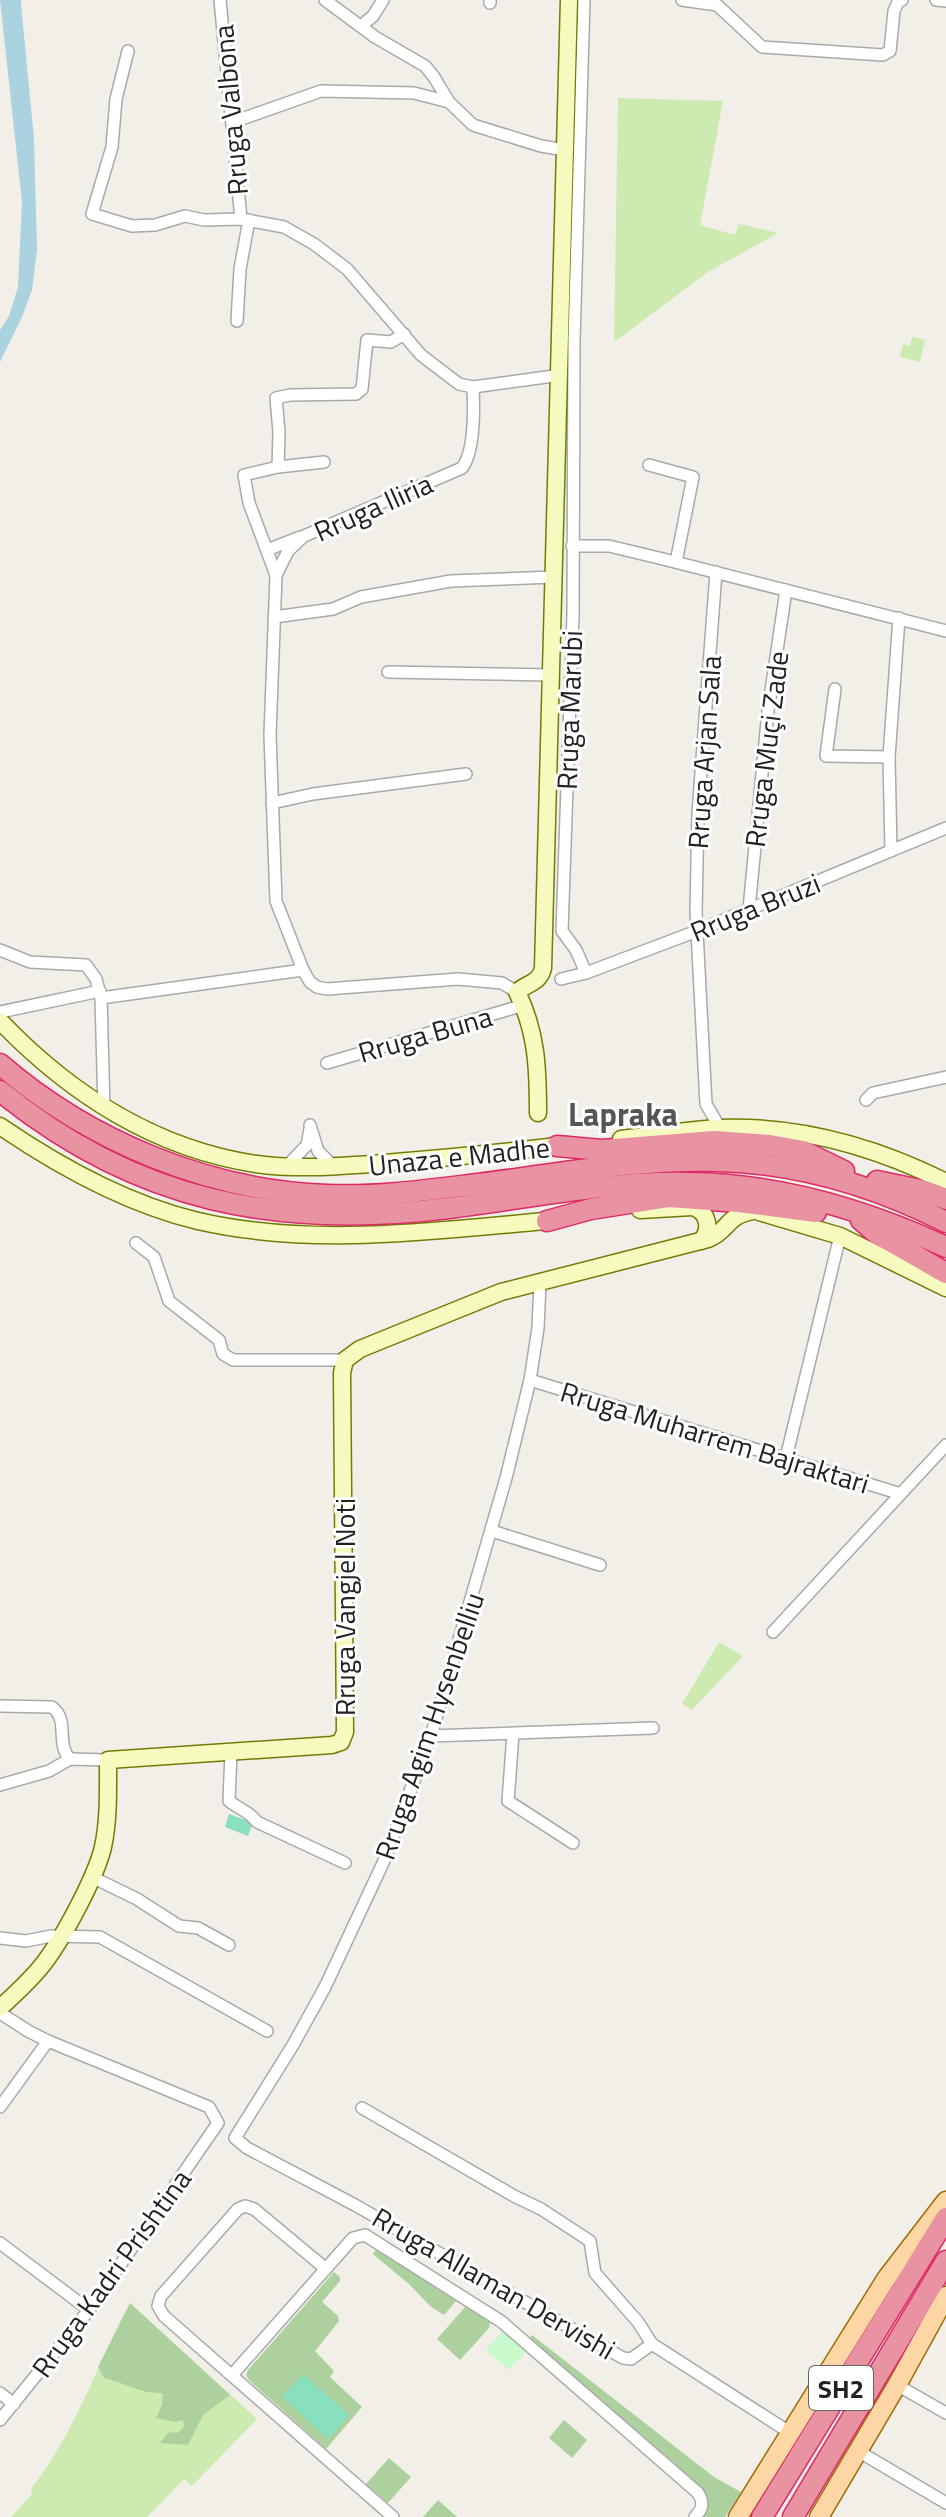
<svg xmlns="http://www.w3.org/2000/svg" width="946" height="2517" font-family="'Titillium Web',sans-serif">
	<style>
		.grass { fill: #cdebb0 }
		.forest { fill: #add19e }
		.park { fill: #c8facc }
		.pitch { fill: #88e0be }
		.water { fill: #aad3df }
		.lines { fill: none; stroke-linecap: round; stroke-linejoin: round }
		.street-casing { stroke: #a9a9a9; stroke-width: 14 }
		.secondary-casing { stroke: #707d05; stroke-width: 19 }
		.primary-casing { stroke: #a06b00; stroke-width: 21 }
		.highway-casing { stroke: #dc2a67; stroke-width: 23 }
		.street { stroke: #fff; stroke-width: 11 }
		.secondary { stroke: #f7fabf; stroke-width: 16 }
		.primary { stroke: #fcd6a4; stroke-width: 18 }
		.highway { stroke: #e892a2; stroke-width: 20 }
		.labels { text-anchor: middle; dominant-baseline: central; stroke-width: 6; stroke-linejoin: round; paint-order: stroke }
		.shield { fill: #fff; stroke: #646464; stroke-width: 2 }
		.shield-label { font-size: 26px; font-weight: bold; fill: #222 }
		.street-label { font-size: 28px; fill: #222; stroke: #fff }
		.quarter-label { font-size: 32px; font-weight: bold; fill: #555; stroke: #fff }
	</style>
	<rect width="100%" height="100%" fill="#f2efe9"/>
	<g class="grass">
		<polygon points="618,98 723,101 700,225 735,235 739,224 778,233 708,272 614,342"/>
		<polygon points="912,337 925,340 920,362 900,357 903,344 910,346"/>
		<polygon points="719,1642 743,1656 692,1710 682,1704"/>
		<path d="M130,2303L257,2419L192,2486L184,2479L147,2517H11L33,2493L30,2490C75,2434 96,2366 130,2303Z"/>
	</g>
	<g class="forest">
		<polygon points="377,2248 456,2301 444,2315 430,2306 410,2285 373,2254"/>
		<polygon points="334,2272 340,2277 340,2281 322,2302 338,2316 339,2321 315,2351 334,2371 330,2377 362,2407 326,2449 249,2380 246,2375 248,2370"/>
		<path d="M130,2303L230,2395L203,2415L188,2445L160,2443L169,2432L177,2433L184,2427L183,2420L175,2422L156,2418L162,2405L163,2393C140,2394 125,2383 104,2378L98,2367Z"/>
		<polygon points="466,2306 490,2321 489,2328 460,2360 437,2339"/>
		<polygon points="532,2335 714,2477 741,2492 725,2517 699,2517 708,2502 703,2490 528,2340"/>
		<polygon points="564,2420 587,2440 572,2458 549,2438"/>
		<polygon points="389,2458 411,2477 388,2503 366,2484"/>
		<polygon points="438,2500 457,2517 423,2517"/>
	</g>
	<polygon class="park" points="502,2331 526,2352 509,2370 486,2350"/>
	<g class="pitch">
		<polygon points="229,1814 253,1823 248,1836 225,1827"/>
		<polygon points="303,2374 349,2415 328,2439 282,2397"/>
	</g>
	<polygon class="water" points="0,0 21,0 21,4 34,139 37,250 32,290 22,317 0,362 0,330 9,316 18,287 22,202"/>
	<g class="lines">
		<defs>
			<g id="street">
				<polyline points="220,0 241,219"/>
				<polyline points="325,0 375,37 425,66 434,77 449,102 473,125 541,146 565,150"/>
				<polyline points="490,0 490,3"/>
				<polyline points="584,0 574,340 573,615 562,931 576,950 586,973"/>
				<polyline points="682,0 717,5 762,47 883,55 890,51 894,11 898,2 902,0"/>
				<polyline points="936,0 946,1"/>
				<polyline points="361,26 373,16 383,0"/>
				<polyline points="128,51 116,99 112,147 92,214 132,226 155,225 185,216 204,220 241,219 284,227 314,244 347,269 421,355 459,384 473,387 561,375"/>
				<polyline points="233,122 321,91 414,93 449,102"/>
				<polyline points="237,321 240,269 249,220"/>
				<path d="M473,387C474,408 475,451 462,468L304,536L288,551L276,575L270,735L276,901L303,970L310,982L317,987L327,989L458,979L502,983L517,992"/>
				<polyline points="649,465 693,477 676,562"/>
				<polyline points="278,467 324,462"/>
				<polyline points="572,546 609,546 663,559 946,631"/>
				<polyline points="267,550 300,537"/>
				<polyline points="716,572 698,813 696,912 706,1104 720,1128"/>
				<polyline points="276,575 249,503 244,475 278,467 279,432 276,398 290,395 356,394 362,389 367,340 391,342 404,334"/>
				<polyline points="274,617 333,609 361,597 451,581 554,577"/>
				<polyline points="388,672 551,675"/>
				<polyline points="835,689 826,756 889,757"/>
				<polyline points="272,803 313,794 466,774"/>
				<polyline points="891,851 889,757 899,618"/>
				<polyline points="749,909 768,711 786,590"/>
				<polyline points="0,950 30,962 86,965 96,979 101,998 104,1108"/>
				<polyline points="561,979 586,973 697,931 946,828"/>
				<polyline points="101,998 303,970"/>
				<polyline points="0,1012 100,991"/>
				<polyline points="327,1063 524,1005"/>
				<polyline points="866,1100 873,1093 946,1077"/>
				<polyline points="310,1125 318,1151 333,1166"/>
				<polyline points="288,1165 307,1145 310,1129"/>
				<polyline points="136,1243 154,1257 169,1301 219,1340 223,1354 233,1360 345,1360"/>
				<polyline points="540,1283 538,1328 530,1380 506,1478 431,1736 383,1863 325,1987 293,2045 235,2138 247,2148 355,2205 623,2358 631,2359 652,2344"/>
				<polyline points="530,1380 901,1494"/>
				<polyline points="786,1458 840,1236"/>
				<polyline points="492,1531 600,1565"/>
				<polyline points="773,1632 946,1445"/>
				<path d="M0,1706L52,1707C70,1721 55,1743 70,1759"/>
				<polyline points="513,1734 508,1801 573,1843"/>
				<polyline points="431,1736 653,1728"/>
				<path d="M231,1753L229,1801C239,1809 249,1811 257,1822L345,1863"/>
				<polyline points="0,1785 49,1771 70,1759 108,1760"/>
				<polyline points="92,1877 137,1899 179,1926 198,1928 229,1945"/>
				<polyline points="0,1938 26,1941 51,1936 100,1937 267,2031"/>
				<polyline points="0,2013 28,2031 48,2041 209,2107 218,2123 89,2310 0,2420"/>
				<polyline points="0,2107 48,2041"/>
				<polyline points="362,2108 514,2196 541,2209 590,2241 595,2273 638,2322 652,2344 789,2432"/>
				<polyline points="0,2243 89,2310"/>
				<polyline points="326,2269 254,2209 245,2206 238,2209 161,2296 158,2306 164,2316 393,2517"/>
				<path d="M232,2375L353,2238L365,2235L502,2322L698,2493C704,2503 703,2508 695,2517"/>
				<polyline points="897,2385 946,2413"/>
				<polyline points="0,2393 14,2404"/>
				<polyline points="858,2451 946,2503"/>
			</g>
			<g id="secondary">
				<path d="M0,1021C69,1093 155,1149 256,1164C298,1170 342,1166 384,1163C445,1158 506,1152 566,1145"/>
				<path d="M538,1113C538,1070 537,1032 517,992C527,983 540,983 543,968L569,0"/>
				<path d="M0,1126C60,1167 127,1204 198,1221C315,1248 439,1230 557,1220"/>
				<path d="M621,1139C654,1135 687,1130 720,1128C798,1125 876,1147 946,1182"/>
				<path d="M693,1207C708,1212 712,1229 701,1241"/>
				<polyline points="640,1210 692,1207"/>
				<polyline points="759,1212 840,1236 946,1288"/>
				<path d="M0,2008C15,1994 31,1980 44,1963C63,1938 96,1877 103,1847C109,1819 108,1789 108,1760L332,1745L341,1742L345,1732L342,1373L345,1360L360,1349L501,1292L708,1239C729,1231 725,1216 753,1211"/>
			</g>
			<g id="primary">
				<polyline points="738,2517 886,2279 946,2201"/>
				<polyline points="819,2517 897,2385 946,2296"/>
			</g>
			<g id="highway">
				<path d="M0,1064C89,1141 209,1191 327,1195C378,1197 428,1190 478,1184C558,1174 639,1158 719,1161C800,1163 875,1186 946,1222"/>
				<path d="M0,1091C136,1202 278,1229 449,1208C529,1198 609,1181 690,1183C780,1184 864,1209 946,1247"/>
				<polyline points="557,1146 602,1150 714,1141 770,1145 803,1151 844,1171"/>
				<polyline points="877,1181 925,1191 946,1199"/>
				<polyline points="861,1220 876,1233 946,1273"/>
				<polyline points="547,1221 591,1209 668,1197 739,1202 816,1212"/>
				<polyline points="762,2517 946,2218"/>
				<polyline points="793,2517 946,2261"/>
			</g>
		</defs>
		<use href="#street" class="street-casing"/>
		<use href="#secondary" class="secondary-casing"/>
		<use href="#primary" class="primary-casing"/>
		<use href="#highway" class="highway-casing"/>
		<use href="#street" class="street"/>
		<use href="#secondary" class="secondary"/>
		<use href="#primary" class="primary"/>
		<use href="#highway" class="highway"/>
	</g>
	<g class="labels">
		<rect class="shield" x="809" y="2366" width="64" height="44" rx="6"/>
		<g class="shield-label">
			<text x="841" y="2388">SH2</text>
		</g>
		<g class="street-label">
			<text transform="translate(230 110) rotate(-95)">Rruga Valbona</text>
			<text transform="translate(373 507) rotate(-24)">Rruga Iliria</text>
			<text transform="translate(569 710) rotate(-88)">Rruga Marubi</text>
			<text transform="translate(766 749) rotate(-83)">Rruga Muçi Zade</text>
			<text transform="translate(704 752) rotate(-86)">Rruga Arjan Sala</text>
			<text transform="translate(755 907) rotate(-22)">Rruga Bruzi</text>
			<text transform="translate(425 1034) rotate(-16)">Rruga Buna</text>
			<text transform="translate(459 1156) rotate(-6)">Unaza e Madhe</text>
			<text transform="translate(715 1437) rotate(17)">Rruga Muharrem Bajraktari</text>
			<text transform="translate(344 1607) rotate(-90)">Rruga Vangjel Noti</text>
			<text transform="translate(429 1726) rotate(-71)">Rruga Agim Hysenbelliu</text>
			<text transform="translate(111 2273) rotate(-54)">Rruga Kadri Prishtina</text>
			<text transform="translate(494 2283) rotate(30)">Rruga Allaman Dervishi</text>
		</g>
		<g class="quarter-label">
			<text x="623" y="1114">Lapraka</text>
		</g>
	</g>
</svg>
